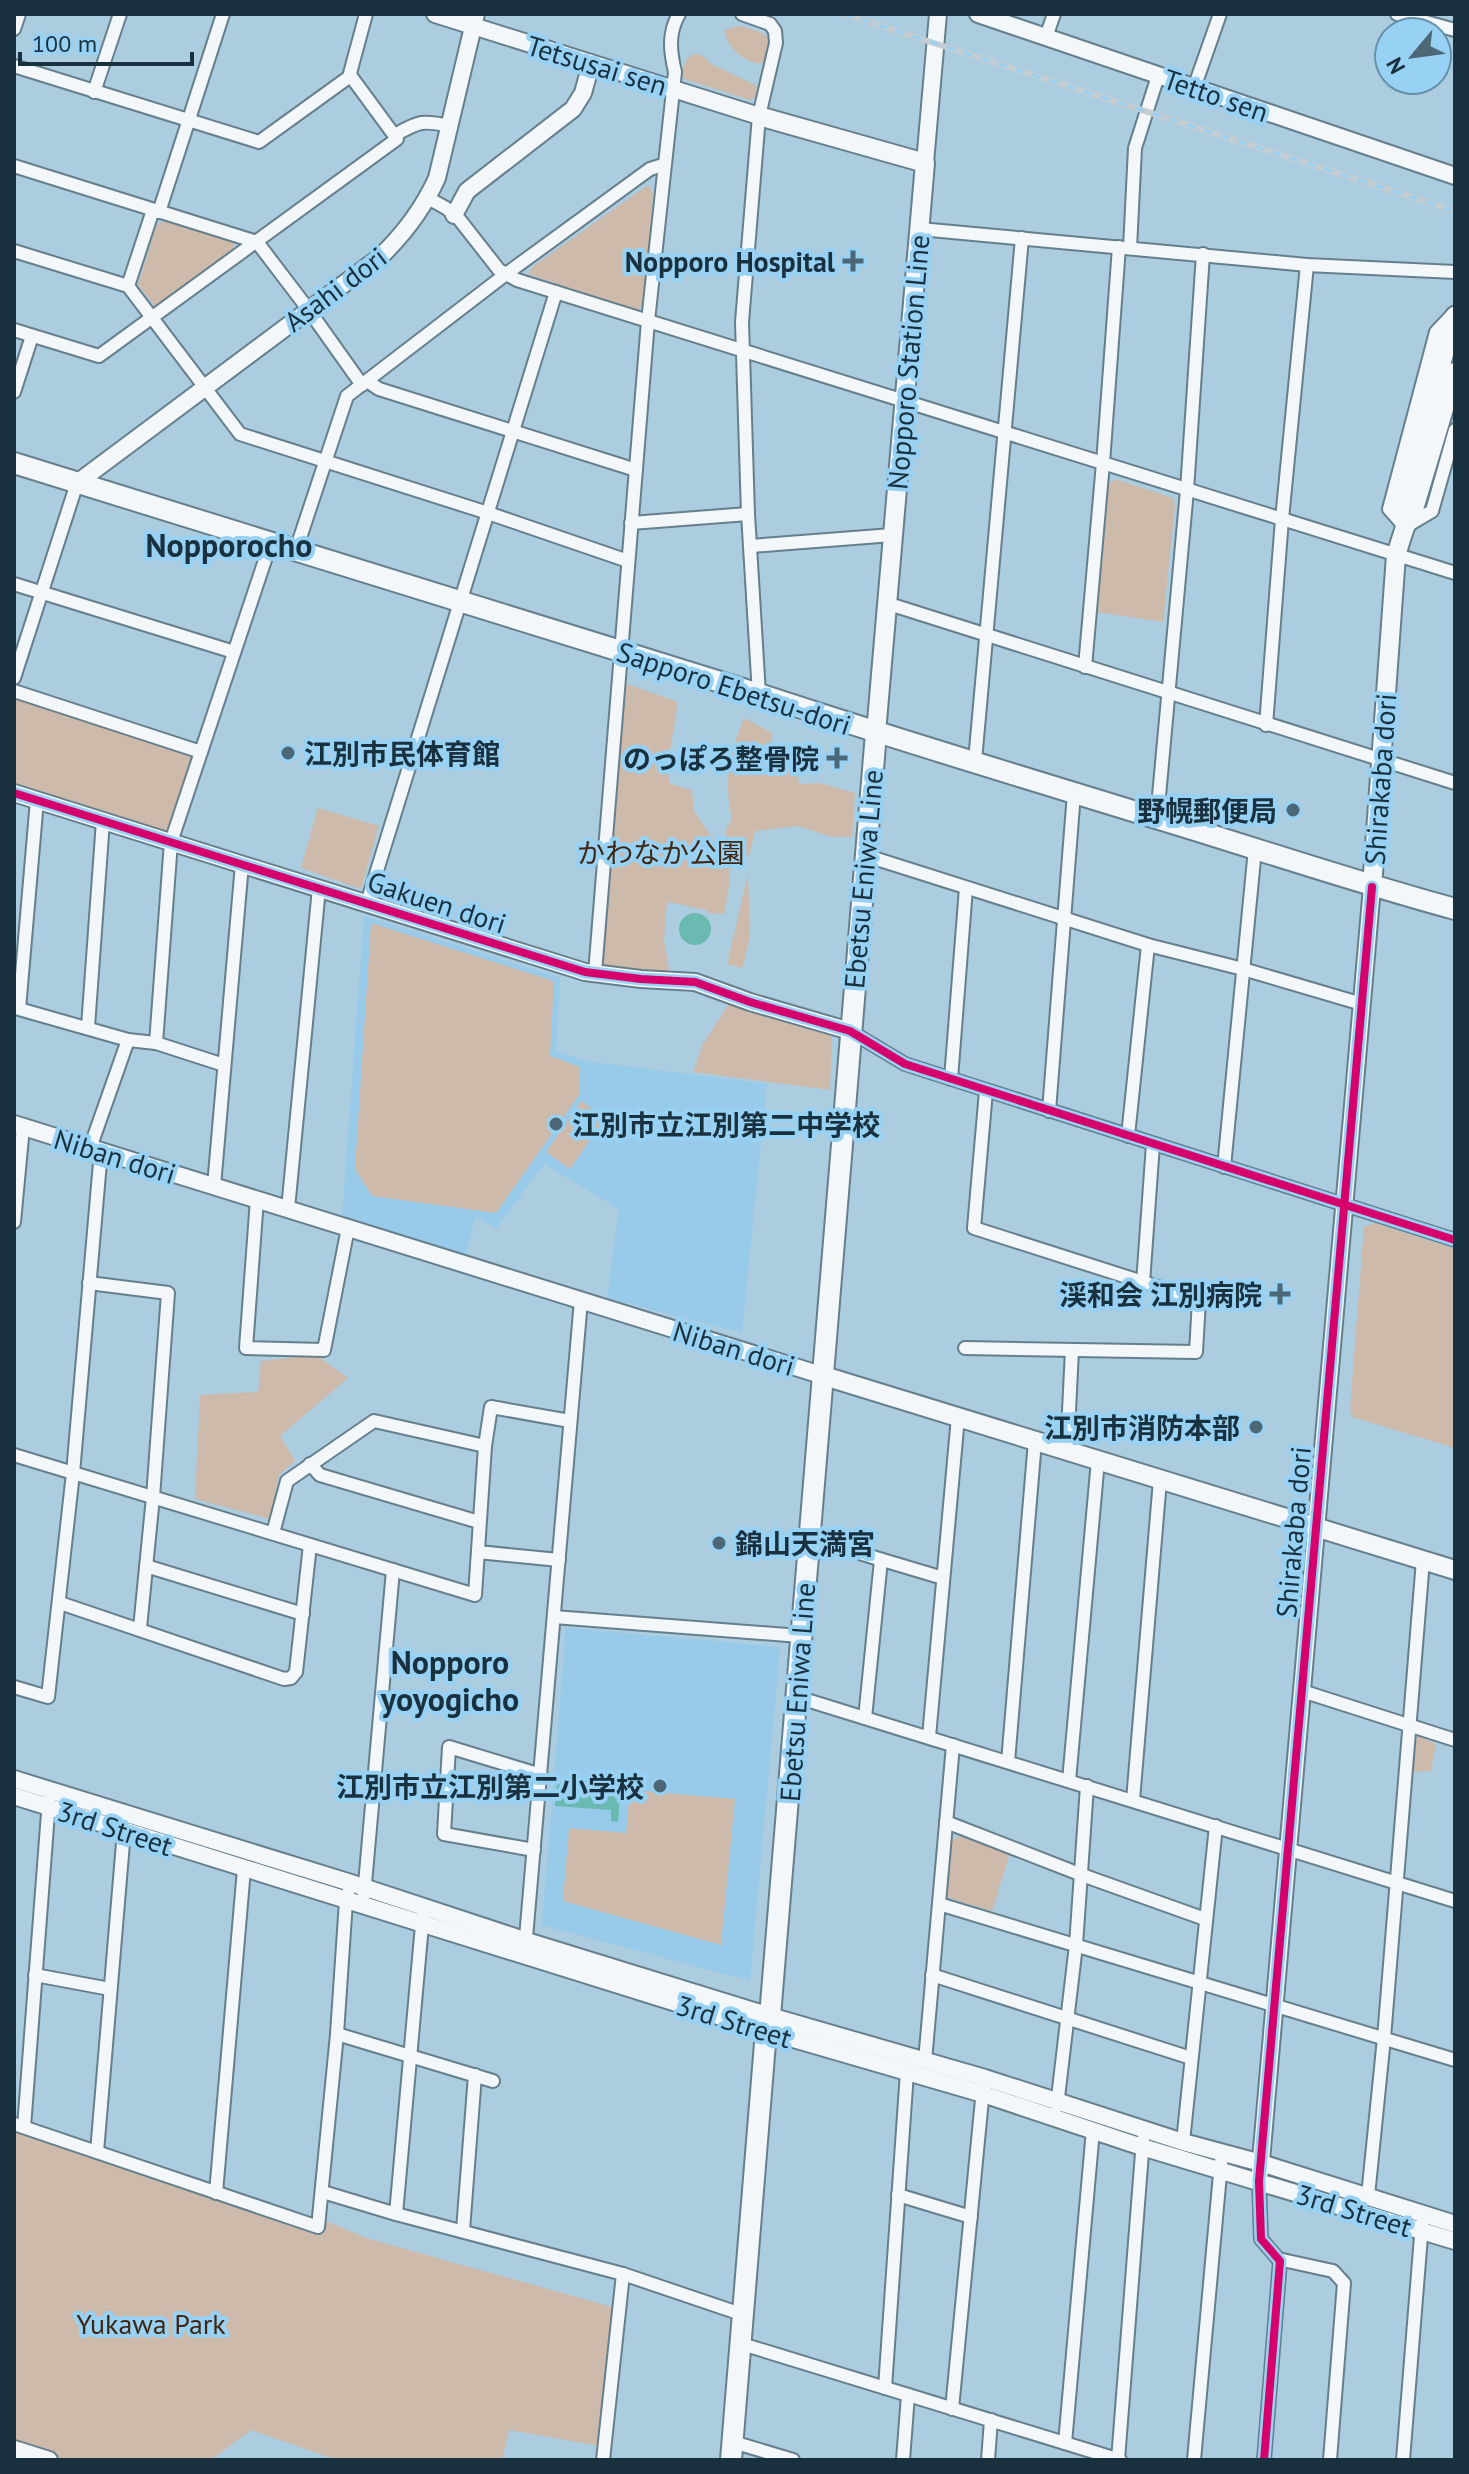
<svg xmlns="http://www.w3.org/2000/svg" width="1469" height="2474" font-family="'PT Sans','Noto Sans JP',sans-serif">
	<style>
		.built { fill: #98cae9 }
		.green { fill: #cebaaa }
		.water { fill: #6bbab1 }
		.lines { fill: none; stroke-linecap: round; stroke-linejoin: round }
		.minor-casing { stroke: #657f8d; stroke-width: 16 }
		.tertiary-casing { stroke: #657f8d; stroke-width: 20 }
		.secondary-casing { stroke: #657f8d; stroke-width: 22 }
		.primary-casing { stroke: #657f8d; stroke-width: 24 }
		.trunk-casing { stroke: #657f8d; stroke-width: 24 }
		.minor { stroke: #f3f7fa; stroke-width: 12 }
		.tertiary { stroke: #f3f7fa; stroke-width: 16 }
		.secondary { stroke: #f3f7fa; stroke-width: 18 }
		.primary { stroke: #f3f7fa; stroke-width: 20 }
		.trunk { stroke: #f3f7fa; stroke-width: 20 }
		.rail-casing { stroke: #c3cdd2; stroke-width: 6 }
		.rail { stroke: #97d1f4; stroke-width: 3; stroke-dasharray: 9; stroke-linecap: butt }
		.cycleway-casing { stroke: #97d1f4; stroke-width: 13 }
		.cycleway { stroke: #d6006c; stroke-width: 8 }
		.poi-dot { fill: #4c6776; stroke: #97d1f4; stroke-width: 3 }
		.labels { text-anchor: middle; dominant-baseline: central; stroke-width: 8; stroke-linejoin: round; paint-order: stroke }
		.street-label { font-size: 28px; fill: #19313e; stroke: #97d1f4 }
		.poi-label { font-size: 28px; font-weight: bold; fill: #19313e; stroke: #97d1f4; text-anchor: end }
		.park-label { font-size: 28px; fill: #412612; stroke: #97d1f4 }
		.quarter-label { font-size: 32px; font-weight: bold; fill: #19313e; stroke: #97d1f4 }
	</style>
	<rect width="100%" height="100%" fill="#acccdf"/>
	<g class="built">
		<polygon points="364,916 560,978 556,1051 585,1061 767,1084 742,1333 607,1298 619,1209 544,1164 496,1228 475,1217 466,1255 342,1218"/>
		<polygon points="566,1628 780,1647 750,1981 542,1925"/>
	</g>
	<g class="green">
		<path d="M740,26C763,32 781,37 762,63C746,65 727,47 724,31L733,27Z"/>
		<polygon points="694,54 702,55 711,64 755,85 757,88 756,96 750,100 684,79 680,72 688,58"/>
		<polygon points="648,185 653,193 645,304 635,311 528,274 532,267"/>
		<polygon points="166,221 234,242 233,252 156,307 138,285 157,224"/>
		<polygon points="1115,479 1173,498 1175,505 1163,622 1096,612 1108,484"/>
		<polygon points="624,683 678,702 667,769 670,784 692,790 694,811 733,869 729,869 730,882 724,914 707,913 707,910 667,902 664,940 670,975 598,966 620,750"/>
		<polygon points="17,696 193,754 167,836 14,786 14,705"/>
		<path d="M744,718L772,733L769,763L786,762V765L796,766L799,784L819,783L855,793L852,837H832L798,826L755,831L749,856L734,852C726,838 722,833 732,819C723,782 730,752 744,718Z"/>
		<polygon points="318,808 379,826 361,889 301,868"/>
		<polygon points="748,874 750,937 742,968 727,964"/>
		<polygon points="371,923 554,981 550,1056 580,1067 579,1095 496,1213 372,1196 355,1169"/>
		<polygon points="730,1002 832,1035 830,1090 693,1072 703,1044"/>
		<polygon points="581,1101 605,1118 570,1169 546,1152"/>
		<polygon points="1375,1223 1455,1249 1455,1448 1352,1417 1350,1409 1364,1227"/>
		<polygon points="316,1355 348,1378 280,1436 295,1461 279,1475 270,1519 195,1499 200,1395 258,1392 261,1361"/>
		<polygon points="1418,1736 1436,1744 1431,1771 1413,1772 1414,1744"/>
		<polygon points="630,1790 735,1799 721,1945 563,1901 569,1828 626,1833"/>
		<polygon points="959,1836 1010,1853 992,1911 952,1899 945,1894 952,1841"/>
		<polygon points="14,2132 320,2236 326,2221 366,2238 612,2307 600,2446 509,2430 502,2460 337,2460 251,2430 211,2460 69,2460 14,2444"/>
	</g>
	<g class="water">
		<circle cx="695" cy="929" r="16"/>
		<polygon points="557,1780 621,1785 618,1822 611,1821 611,1810 555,1806"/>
	</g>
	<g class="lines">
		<defs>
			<g id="minor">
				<polyline points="742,14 770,24 775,31 776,43 759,116 742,322 748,514 759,694"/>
				<polyline points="1397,14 1455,30"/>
				<polyline points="14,29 19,14"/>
				<polyline points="1046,37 1054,14"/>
				<polyline points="14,66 259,142 349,77 366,14"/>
				<polyline points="1194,88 1220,14"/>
				<polyline points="94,92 120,14"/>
				<path d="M395,135C419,121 423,120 450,126"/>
				<polyline points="14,166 257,242 308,309 362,385"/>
				<polyline points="428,198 446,208 459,219 499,270 517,280 1455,573"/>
				<polyline points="159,212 223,14"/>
				<polyline points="920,229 1307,265 1455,272"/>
				<polyline points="1130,248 1135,148 1158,76"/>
				<polyline points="14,251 128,286 240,434 488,513 628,561"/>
				<polyline points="128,286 153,210"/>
				<polyline points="1454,313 1436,332 1389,509 1405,527 1432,511 1455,430"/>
				<polyline points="14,330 99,356 397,139 350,75"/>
				<polyline points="367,381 379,389 636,470"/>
				<polyline points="14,392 32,336"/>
				<polyline points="631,523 748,514"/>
				<polyline points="751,546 892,535"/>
				<polyline points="296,550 347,396 506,274 650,169 663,165"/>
				<polyline points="14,584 234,652"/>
				<polyline points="886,603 1455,783"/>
				<polyline points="1085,667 1103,463 1119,247"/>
				<polyline points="14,678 77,483"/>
				<polyline points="14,691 201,752"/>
				<polyline points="1266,725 1282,519 1307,265"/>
				<polyline points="975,761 1022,238"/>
				<polyline points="37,800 19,1009 128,1040 156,1043 224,1065"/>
				<polyline points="1157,818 1187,490 1203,254"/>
				<polyline points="864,855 1148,945 1243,969 1362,1004"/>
				<polyline points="367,903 556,292"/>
				<path d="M595,973L648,321L675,72C670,51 668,33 679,14"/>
				<polyline points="88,1027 103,821"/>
				<polyline points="850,1031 905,1064 1455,1240"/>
				<polyline points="156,1043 171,842 271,542"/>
				<polyline points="951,1079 966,888"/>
				<polyline points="1049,1111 1074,793"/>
				<polyline points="1128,1136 1148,945"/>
				<polyline points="90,1148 128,1040"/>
				<polyline points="1224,1167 1255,849"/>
				<polyline points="214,1186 242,864"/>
				<polyline points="257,1199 246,1348 324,1350 348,1228"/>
				<polyline points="288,1209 319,888"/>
				<polyline points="14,1222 23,1127"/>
				<polyline points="89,1283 168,1293 153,1497 140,1628"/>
				<polyline points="1143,1283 1153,1144"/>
				<polyline points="965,1348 1196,1352 1199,1300 974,1228 986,1091"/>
				<polyline points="1067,1451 1072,1350"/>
				<polyline points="14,1455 475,1595 485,1446 491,1407 570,1421"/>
				<polyline points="310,1464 320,1475 479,1522"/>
				<polyline points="273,1533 287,1481 374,1421 485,1446"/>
				<polyline points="809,1538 943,1578"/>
				<polyline points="478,1552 559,1560"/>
				<polyline points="146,1566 303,1614"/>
				<polyline points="60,1603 284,1679 291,1678 296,1672 310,1545"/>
				<polyline points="554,1617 800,1636"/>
				<polyline points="14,1687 48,1697 73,1473 101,1151"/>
				<polyline points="1302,1691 1455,1740"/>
				<polyline points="797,1697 1455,1901"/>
				<polyline points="865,1718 881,1560"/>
				<polyline points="929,1737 958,1417"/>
				<polyline points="1008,1762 1035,1441"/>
				<polyline points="1069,1781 1098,1460"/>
				<polyline points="1133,1800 1160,1480"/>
				<polyline points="946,1822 1082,1875 1205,1919"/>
				<polyline points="534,1850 444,1834 449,1747 541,1775"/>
				<polyline points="364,1895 393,1570"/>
				<polyline points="939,1904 1455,2060"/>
				<polyline points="525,1949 581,1300"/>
				<polyline points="35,1975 110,1989"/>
				<polyline points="932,1975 1191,2058"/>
				<polyline points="337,2034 493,2081"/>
				<polyline points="925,2061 953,1745"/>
				<polyline points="1057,2106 1076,1945 1087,1786"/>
				<polyline points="14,2124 318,2227 337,2034 346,1901 348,1893"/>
				<polyline points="24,2127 49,1800"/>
				<polyline points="1183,2142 1216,1826"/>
				<polyline points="97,2152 124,1831"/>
				<polyline points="1259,2181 1261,2239 1280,2261 1264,2460"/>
				<polyline points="323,2192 396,2214 623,2274 744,2315"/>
				<polyline points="216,2193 244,1869"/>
				<polyline points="898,2195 971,2217"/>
				<polyline points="1368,2196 1384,2038 1423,1560"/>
				<polyline points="396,2214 422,1925 425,1907"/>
				<polyline points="463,2230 475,2075"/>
				<polyline points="1278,2259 1333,2271 1344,2283 1330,2460"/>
				<polyline points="742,2344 1120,2460"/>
				<polyline points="885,2388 907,2072"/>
				<polyline points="952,2409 983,2089"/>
				<polyline points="733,2442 793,2460"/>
				<polyline points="1065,2443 1093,2130"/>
				<polyline points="603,2460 623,2274"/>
				<polyline points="903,2460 908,2395"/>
				<polyline points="988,2460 991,2420"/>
				<polyline points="1118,2460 1143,2140"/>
				<polyline points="1194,2460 1222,2152"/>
				<polyline points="1403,2460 1422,2224"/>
			</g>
			<g id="tertiary">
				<polyline points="435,14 759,116"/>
				<polyline points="978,14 1455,176"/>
				<polyline points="925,163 938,14"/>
				<polyline points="454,215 467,191 573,109 583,93 591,64"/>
				<path d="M77,483L380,257C405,233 423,209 437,178L476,14"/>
				<polyline points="14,793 585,972 641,979 695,982 750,1002 850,1031"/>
				<polyline points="14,1124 821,1375"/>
				<polyline points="14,1779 351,1883 527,1941 770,2016 985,2078 1183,2142 1261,2163 1455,2224"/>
				<polyline points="14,1796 766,2031 983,2094 1142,2147 1455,2241"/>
				<polyline points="1260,2172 1372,887"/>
				<polyline points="14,2449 49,2460"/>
			</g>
			<g id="secondary">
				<polyline points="759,116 925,163 876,733"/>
				<polyline points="1405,527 1401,503 1455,316"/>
				<polyline points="1372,887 1396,555 1405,527 1414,509 1455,372"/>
				<polyline points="821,1375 1455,1570"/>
			</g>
			<polyline id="primary" points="731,2460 766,2031 770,2016 876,733"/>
			<path id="trunk" d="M14,463L759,694C892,738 1026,778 1159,819C1258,849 1355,882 1455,909"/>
		</defs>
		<use href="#minor" class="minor-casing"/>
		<use href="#tertiary" class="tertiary-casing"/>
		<use href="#secondary" class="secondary-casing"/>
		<use href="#primary" class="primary-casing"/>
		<use href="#trunk" class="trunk-casing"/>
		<use href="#minor" class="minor"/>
		<use href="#tertiary" class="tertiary"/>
		<use href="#secondary" class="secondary"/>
		<use href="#primary" class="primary"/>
		<use href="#trunk" class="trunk"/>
		<defs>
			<polyline id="rail" points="844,14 1455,211"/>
		</defs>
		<use href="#rail" class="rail-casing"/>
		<use href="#rail" class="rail"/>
		<defs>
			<g id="cycleway">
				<polyline points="14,793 585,972 641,979 695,982 750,1002 850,1031 905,1064 1455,1240"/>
				<polyline points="1264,2460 1280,2261 1261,2239 1259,2181 1372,887"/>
			</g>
		</defs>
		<use href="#cycleway" class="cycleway-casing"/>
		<use href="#cycleway" class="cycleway"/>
	</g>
	<g class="poi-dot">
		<path d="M849 249h8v8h8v8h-8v8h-8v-8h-8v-8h8z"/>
		<circle cx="288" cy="753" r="8"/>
		<path d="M833 746h8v8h8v8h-8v8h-8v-8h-8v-8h8z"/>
		<circle cx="1293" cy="810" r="8"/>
		<circle cx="556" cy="1124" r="8"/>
		<path d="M1276 1282h8v8h8v8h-8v8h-8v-8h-8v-8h8z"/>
		<circle cx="1256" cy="1427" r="8"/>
		<circle cx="719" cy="1543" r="8"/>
		<circle cx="660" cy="1786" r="8"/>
	</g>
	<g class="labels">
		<g class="street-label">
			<text transform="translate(597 65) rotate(17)">Tetsusai sen</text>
			<text transform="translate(1216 95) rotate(19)">Tetto sen</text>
			<text transform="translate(335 289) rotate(-37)">Asahi dori</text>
			<text transform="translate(908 362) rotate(-85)">Nopporo Station Line</text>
			<text transform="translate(734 688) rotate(18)">Sapporo Ebetsu-dori</text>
			<text transform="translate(1380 779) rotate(-86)">Shirakaba dori</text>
			<text transform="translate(863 879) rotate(-85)">Ebetsu Eniwa Line</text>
			<text transform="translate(437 902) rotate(18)">Gakuen dori</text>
			<text transform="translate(115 1156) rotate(17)">Niban dori</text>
			<text transform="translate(734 1348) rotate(17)">Niban dori</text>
			<text transform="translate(1293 1532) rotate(-85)">Shirakaba dori</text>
			<text transform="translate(797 1692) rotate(-86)">Ebetsu Eniwa Line</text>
			<text transform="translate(115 1828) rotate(18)">3rd Street</text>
			<text transform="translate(734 2021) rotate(17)">3rd Street</text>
			<text transform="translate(1354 2210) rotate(17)">3rd Street</text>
		</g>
		<g class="poi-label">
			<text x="835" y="261">Nopporo Hospital</text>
			<text x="304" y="753" text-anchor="start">江別市民体育館</text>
			<text x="819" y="758">のっぽろ整骨院</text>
			<text x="1277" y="810">野幌郵便局</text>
			<text x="572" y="1124" text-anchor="start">江別市立江別第二中学校</text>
			<text x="1262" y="1294">渓和会 江別病院</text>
			<text x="1240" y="1427">江別市消防本部</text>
			<text x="735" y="1543" text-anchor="start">錦山天満宮</text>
			<text x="644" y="1786">江別市立江別第二小学校</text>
		</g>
		<g class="park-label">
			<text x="661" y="852">かわなか公園</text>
			<text x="151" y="2323">Yukawa Park</text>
		</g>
		<g class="quarter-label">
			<text x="229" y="545">Nopporocho</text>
			<text x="450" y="1662">Nopporo<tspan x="450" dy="37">yoyogicho</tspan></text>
		</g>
	</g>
	<rect width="1469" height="2474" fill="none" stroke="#19313e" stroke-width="32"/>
	<g transform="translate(1413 56) rotate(241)"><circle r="38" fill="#97d1f4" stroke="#6591ab" stroke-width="2"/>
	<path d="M0-6L14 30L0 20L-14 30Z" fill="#4c6776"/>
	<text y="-12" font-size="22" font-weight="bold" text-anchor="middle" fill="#19313e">N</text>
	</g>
	<path d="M20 52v12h172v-12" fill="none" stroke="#19313e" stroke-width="4"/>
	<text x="32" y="52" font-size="24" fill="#19313e" stroke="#97d1f4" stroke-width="6" paint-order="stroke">100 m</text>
</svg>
